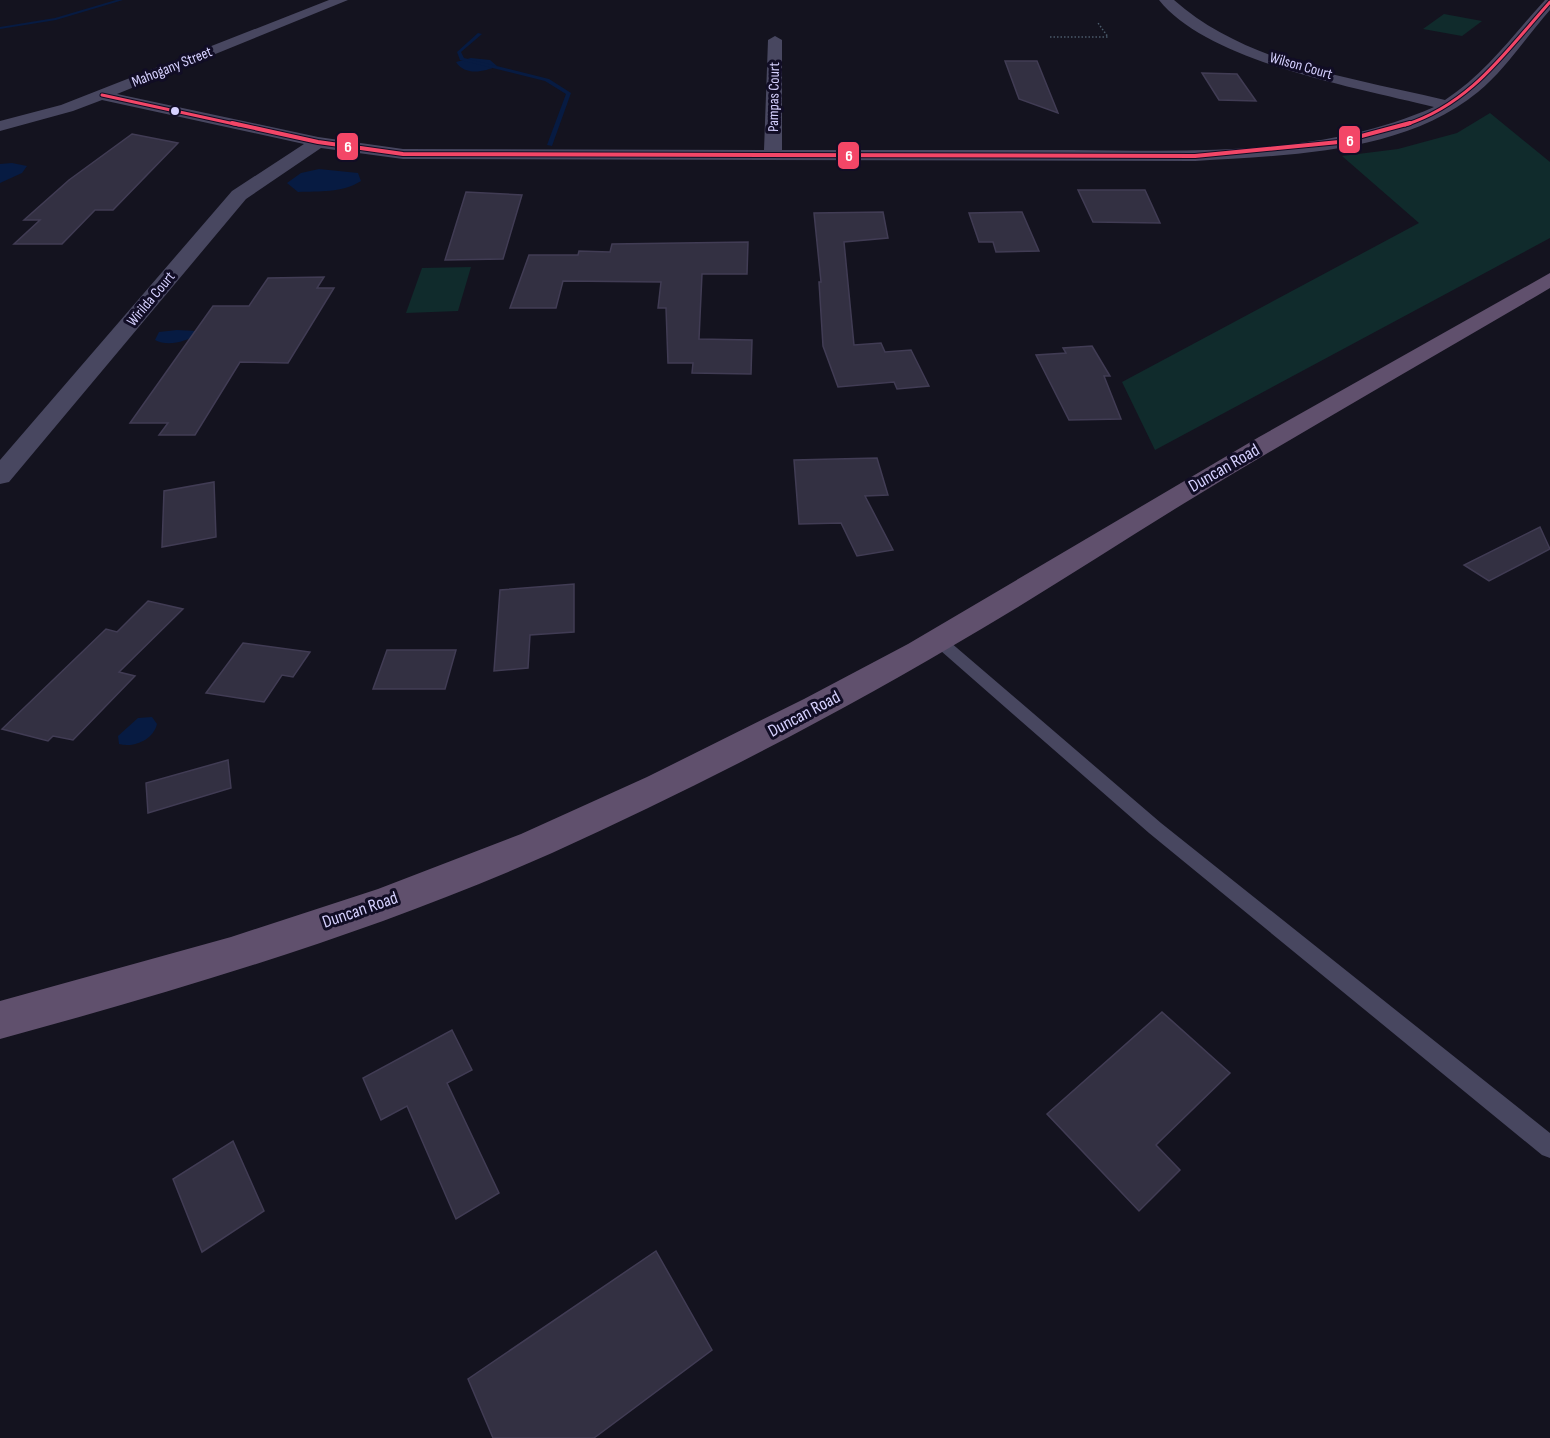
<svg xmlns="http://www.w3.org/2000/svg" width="1550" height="1438" font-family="'Sofia Sans Condensed',sans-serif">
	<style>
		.green { fill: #102b2c }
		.water { fill: #071b42 }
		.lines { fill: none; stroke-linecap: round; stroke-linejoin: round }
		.stream { fill: #071b42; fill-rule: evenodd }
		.building { fill: #333042; stroke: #413c54; stroke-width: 1.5 }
		.path { stroke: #4a5a6a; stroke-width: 1.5; stroke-dasharray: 1.5 2; stroke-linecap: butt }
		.service { fill: #484760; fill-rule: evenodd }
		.minor { fill: #484760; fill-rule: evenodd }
		.trunk { fill: #60506d; fill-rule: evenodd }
		.bus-1-far1-casing { stroke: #110d25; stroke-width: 5 }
		.bus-1-casing { stroke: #110d25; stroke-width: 6 }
		.bus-1-far1 { stroke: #f34667; stroke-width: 3 }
		.bus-1 { stroke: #f34667; stroke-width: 4 }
		.bus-dot { fill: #d6d1ff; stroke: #110d25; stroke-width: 2 }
		.labels { text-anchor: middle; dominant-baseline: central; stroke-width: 6; stroke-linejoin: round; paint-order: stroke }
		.far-street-label { font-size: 15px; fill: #d6d1ff; stroke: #110d25 }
		.street-label { font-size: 18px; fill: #d6d1ff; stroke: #110d25 }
		.line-badge { stroke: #110d25; stroke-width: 2 }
		.badge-label { font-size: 16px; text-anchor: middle; font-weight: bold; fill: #fff }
	</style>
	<rect width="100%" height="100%" fill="#14131f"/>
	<g class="green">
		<polygon points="1444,14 1482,21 1462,36 1423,29"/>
		<polygon points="1490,113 1550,162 1550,238 1155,450 1122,382 1419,223 1342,156 1398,149 1457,133"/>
		<polygon points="471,267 458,311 406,313 422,268"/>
	</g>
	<g class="water">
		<path d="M471,58L490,60L497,66C484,72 465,76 456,62Z"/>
		<polygon points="12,163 27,166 22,173 0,183 0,164"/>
		<path d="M319,169L358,173L361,181C342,193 319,191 298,192L287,183L301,173Z"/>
		<path d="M177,330L196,331L198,335C186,341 168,347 155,340L159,332Z"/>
		<path d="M152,717L157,724C153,740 134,748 119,744L118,736L138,718Z"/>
	</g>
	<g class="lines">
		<g class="stream">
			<polygon points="116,0 123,0 56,20 0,29 0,27 55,18"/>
			<polygon points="478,33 482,34 461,52 464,58 549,79 571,93 552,146 547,145 566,94 545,81 460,60 457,52"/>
		</g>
	</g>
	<g class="building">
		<polygon points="1005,61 1037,61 1058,113 1019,99"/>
		<polygon points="1202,73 1237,74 1256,101 1219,100"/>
		<polygon points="132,134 178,143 113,210 95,210 62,244 14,244 40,220 24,220 69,180"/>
		<polygon points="1078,190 1145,190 1160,223 1093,222"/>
		<polygon points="466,192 522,195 503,259 445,260"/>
		<polygon points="883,212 888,238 844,242 854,345 881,343 885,352 911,350 929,386 897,389 894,382 838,387 823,346 819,282 821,282 814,213"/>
		<polygon points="1022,212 1039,251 996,252 993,242 979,242 969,213"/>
		<polygon points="748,242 747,274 702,274 699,339 752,340 751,374 692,373 693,363 668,363 666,308 658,308 661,282 563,281 556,308 510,308 529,255 578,255 579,251 610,252 612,244"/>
		<polygon points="324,277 317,288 334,288 288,363 240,362 195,435 159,435 168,423 130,423 213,306 249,306 268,278"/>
		<polygon points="1092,346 1110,376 1104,376 1121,419 1069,420 1036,355 1066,353 1063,348"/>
		<polygon points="877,458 888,495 865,496 893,550 857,556 841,523 799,524 794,460"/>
		<polygon points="214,482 216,537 162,547 164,491"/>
		<polygon points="1540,527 1550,549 1489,581 1464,565"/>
		<polygon points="574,584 574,632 530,635 528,668 494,671 500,590"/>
		<polygon points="148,601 183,609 119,672 135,676 73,740 53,736 48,741 2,729 106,629 117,632"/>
		<polygon points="243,643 310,652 293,677 282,675 264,702 206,693"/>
		<polygon points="387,650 456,650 445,689 373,689"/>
		<polygon points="228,760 231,788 148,813 146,783"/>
		<polygon points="1162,1012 1230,1073 1156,1145 1180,1170 1139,1211 1047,1114"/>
		<polygon points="452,1030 472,1070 447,1083 499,1193 456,1219 407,1106 381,1120 363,1078"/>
		<polygon points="233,1141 264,1211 202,1252 173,1179"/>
		<polygon points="656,1251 712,1350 594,1438 493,1438 468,1379"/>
	</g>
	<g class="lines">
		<polyline class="path" points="1050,37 1108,37 1098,23"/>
		<polygon class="service" points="938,635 943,636 1161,823 1550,1133 1550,1158 1542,1155 1149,833 933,644 930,640 933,636"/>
		<path class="minor" d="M329,0H348L117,94L318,137L403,149L764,150L768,40L775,36L782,40V150C879,150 975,150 1072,150C1193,151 1321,157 1434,107C1358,88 1208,62 1159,0H1174C1246,64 1354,78 1445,100C1486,73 1512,36 1545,0H1550V10C1526,37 1506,69 1478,92C1402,154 1288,155 1195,161L403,159L321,148L246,199L9,482L0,484V460L232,191L304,144L102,100L73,111L0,131V121L61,105Z"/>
		<path class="trunk" d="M1550,273V288C1428,360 1304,430 1183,504C1116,545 1051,588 983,628C844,711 700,786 552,853C374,932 187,988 0,1039V1001L231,937L378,889L521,834L647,777L804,699L908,644L1259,437Z"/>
		<defs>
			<g id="bus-1-far1">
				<polyline points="102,95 239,125"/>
				<path d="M1405,125C1471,104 1506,51 1550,2"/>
			</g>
			<polyline id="bus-1" points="232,123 318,142 403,154 1195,156 1339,142 1410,123"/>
		</defs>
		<use href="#bus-1-far1" class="bus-1-far1-casing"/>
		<use href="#bus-1" class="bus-1-casing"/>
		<use href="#bus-1-far1" class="bus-1-far1"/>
		<use href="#bus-1" class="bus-1"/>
	</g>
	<circle class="bus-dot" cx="175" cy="111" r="5"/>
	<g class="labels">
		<g class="far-street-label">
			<text transform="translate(1301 66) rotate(16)">Wilson Court</text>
			<text transform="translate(172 67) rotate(-22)">Mahogany Street</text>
			<text transform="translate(774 97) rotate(-89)">Pampas Court</text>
			<text transform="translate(151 299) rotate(-50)">Wirilda Court</text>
		</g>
		<g class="street-label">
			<text transform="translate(1224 468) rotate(-30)">Duncan Road</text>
			<text transform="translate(804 714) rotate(-28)">Duncan Road</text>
			<text transform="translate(360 910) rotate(-19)">Duncan Road</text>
		</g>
	</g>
	<g class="line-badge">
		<rect x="1338" y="125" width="23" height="29" rx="6" fill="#f34667"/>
		<rect x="336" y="132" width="23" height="29" rx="6" fill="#f34667"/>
		<rect x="837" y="141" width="23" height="29" rx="6" fill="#f34667"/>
	</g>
	<g class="badge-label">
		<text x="1350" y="146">6</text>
		<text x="348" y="152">6</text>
		<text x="849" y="161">6</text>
	</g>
</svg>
